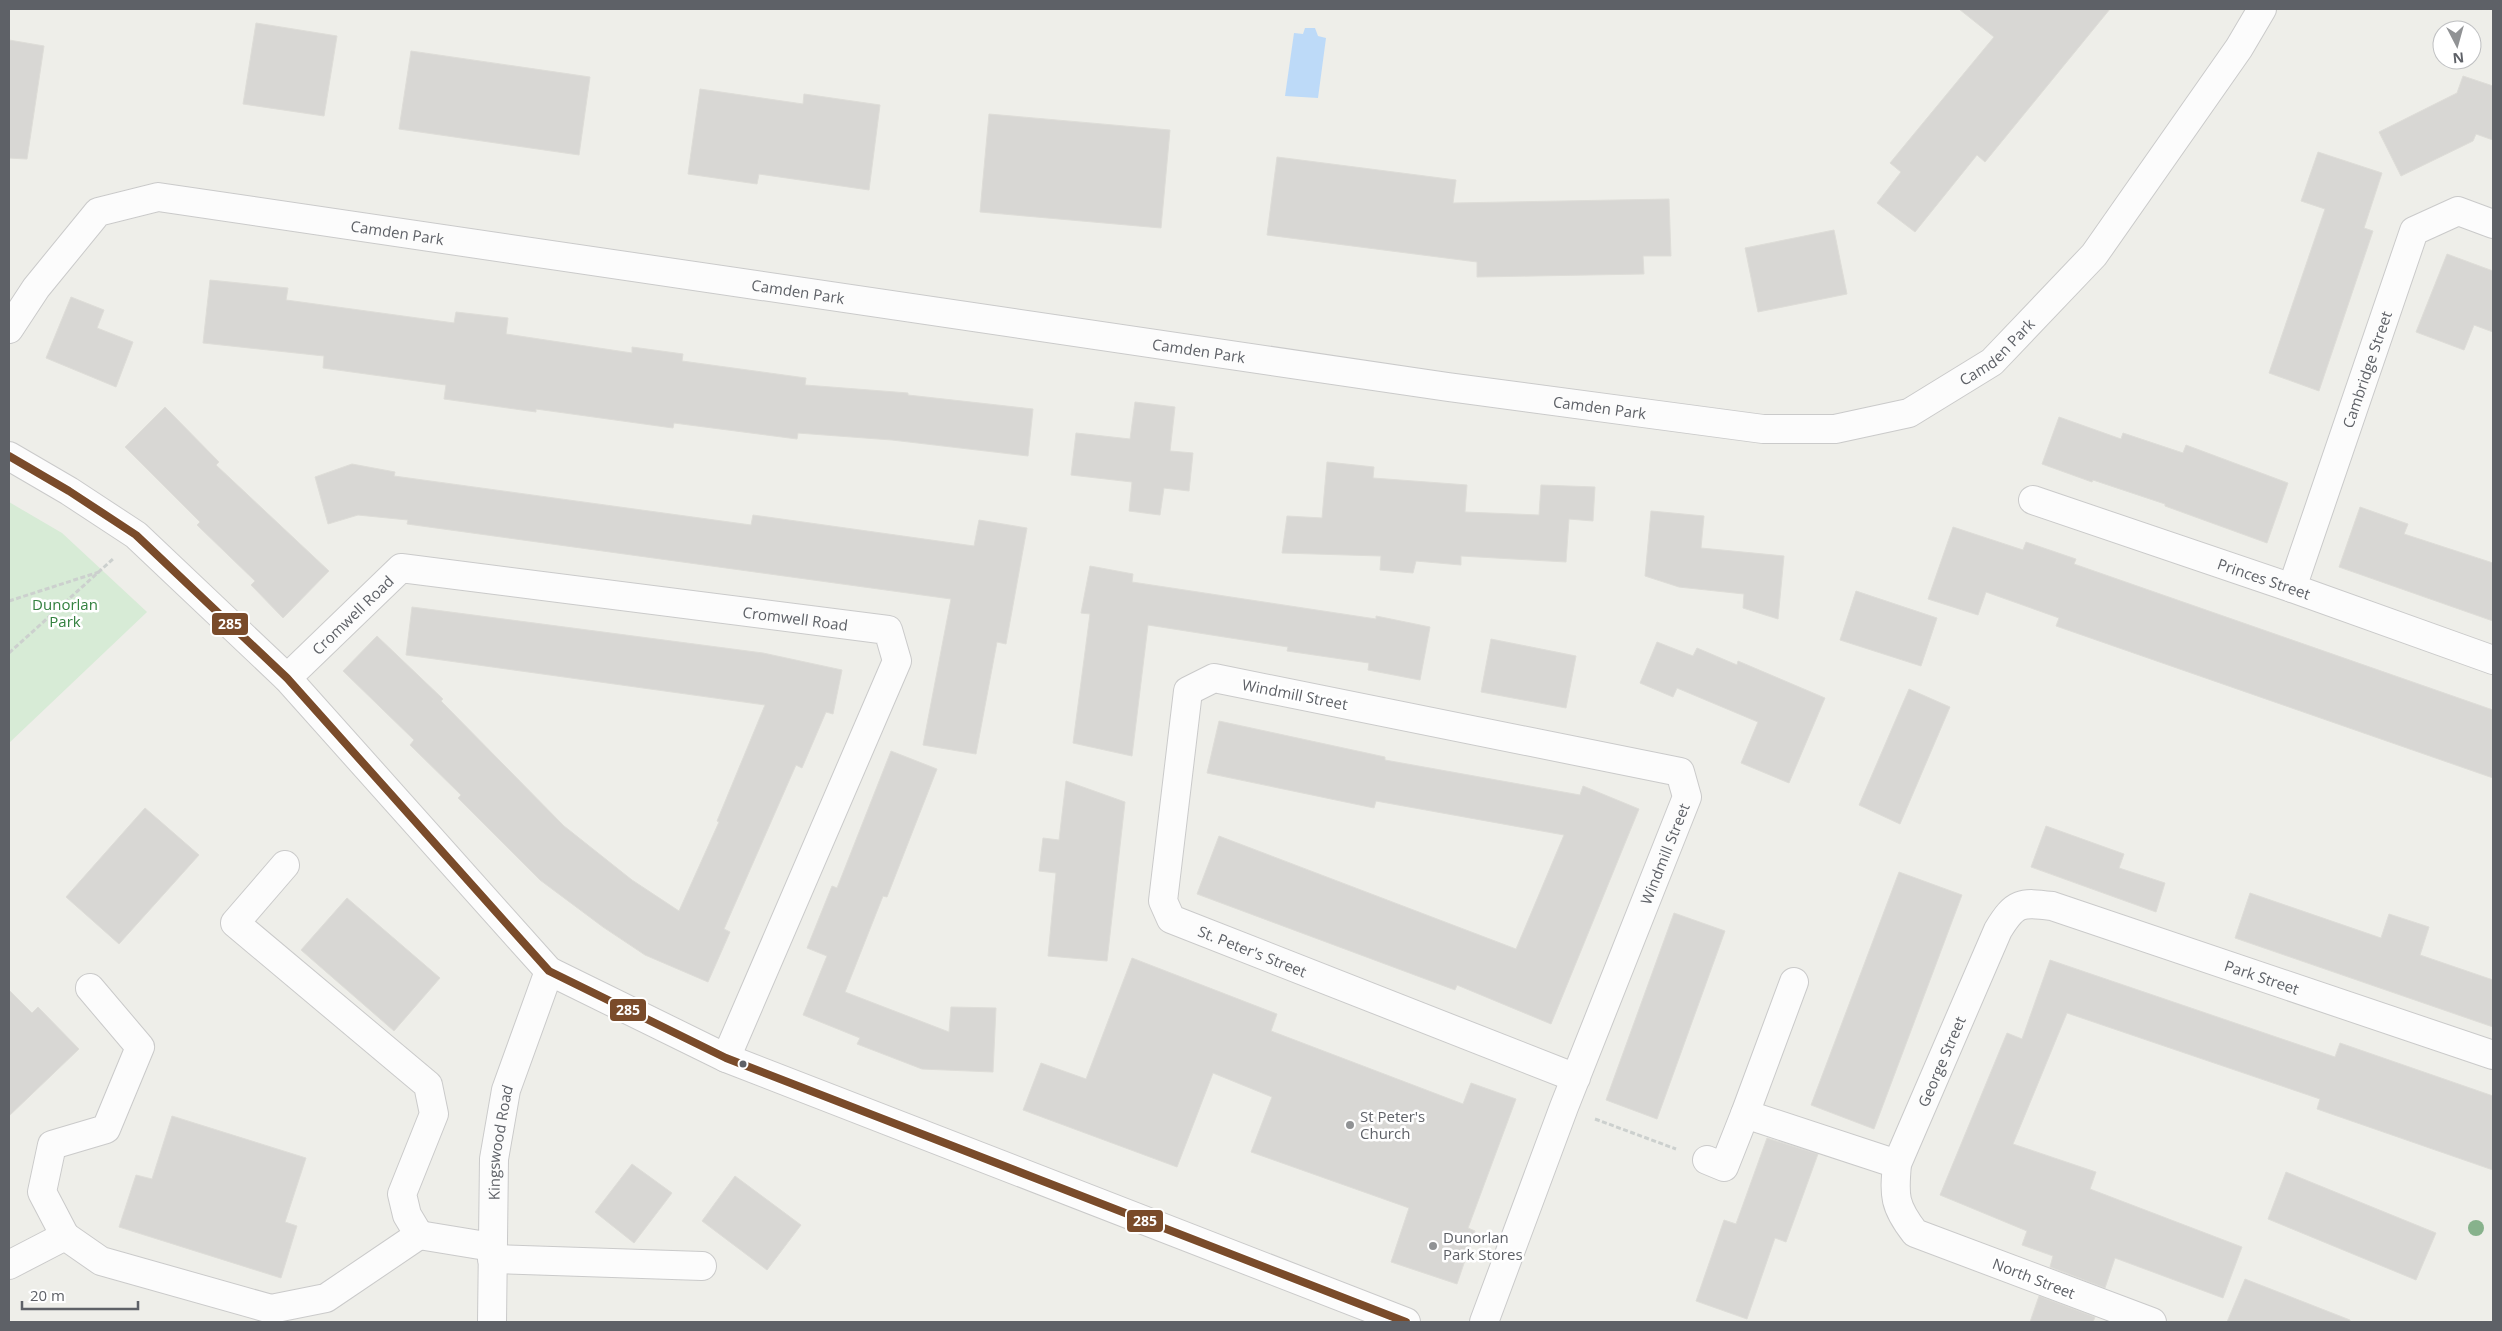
<svg xmlns="http://www.w3.org/2000/svg" width="2502" height="1331" font-family="'Open Sans',sans-serif">
	<style>
		.green { fill: #d7ebd6 }
		.water { fill: #bddaf8 }
		.building { fill: #d8d7d4; stroke: #deddd8 }
		.lines { fill: none; stroke-linecap: round; stroke-linejoin: round }
		.minor-casing { stroke: #cacaca; stroke-width: 30 }
		.path { stroke: #ccd0ce; stroke-width: 3; stroke-dasharray: 5 2.5; stroke-linecap: butt }
		.minor { stroke: #fcfcfc; stroke-width: 28 }
		.bus-1-casing { stroke: #fff; stroke-width: 11 }
		.bus-1 { stroke: #7a4b2a; stroke-width: 8 }
		.tree { fill: #87b28c }
		.bus-dot { fill: #5e6167; stroke: #fff; stroke-width: 2 }
		.poi-dot { fill: #909294; stroke: #fff; stroke-width: 2 }
		.labels { text-anchor: middle; dominant-baseline: central; stroke-width: 5; stroke-linejoin: round; paint-order: stroke }
		.street-label { font-size: 15px; fill: #5e6167; stroke: #fff }
		.park-label { font-size: 15px; fill: #33813f; stroke: #fff }
		.poi-label { font-size: 15px; fill: #5e6167; stroke: #fff; text-anchor: start }
		.line-badge { stroke: #fff; stroke-width: 2 }
		.badge-label { font-size: 14px; text-anchor: middle; font-weight: bold; fill: #fff }
	</style>
	<rect width="100%" height="100%" fill="#eeeee9"/>
	<polygon class="green" points="9,502 62,533 147,612 9,743"/>
	<polygon class="water" points="1305,28 1315,28 1318,36 1326,38 1318,98 1285,96 1294,33 1303,34"/>
	<g class="building">
		<polygon points="1959,9 2110,9 1985,162 1977,155 1915,232 1877,203 1901,172 1890,163 1994,37"/>
		<polygon points="256,23 337,36 324,116 243,104"/>
		<polygon points="9,40 44,46 27,159 9,158"/>
		<polygon points="411,51 590,77 579,155 399,129"/>
		<polygon points="2463,76 2493,86 2493,140 2476,134 2473,141 2401,176 2379,132 2457,93"/>
		<polygon points="700,89 803,104 804,94 880,105 869,190 759,174 757,184 688,174"/>
		<polygon points="989,114 1170,130 1161,228 980,212"/>
		<polygon points="2318,152 2382,173 2364,228 2373,231 2319,391 2269,373 2325,209 2301,201"/>
		<polygon points="1277,157 1456,180 1453,203 1669,199 1671,256 1643,256 1644,274 1477,277 1477,262 1267,235"/>
		<polygon points="1834,230 1847,294 1758,312 1745,248"/>
		<polygon points="2447,254 2493,271 2493,332 2474,325 2464,350 2416,332"/>
		<polygon points="210,280 288,288 286,300 454,323 456,312 508,318 506,334 632,353 632,347 683,354 682,361 806,378 805,385 908,393 908,395 1033,409 1028,456 892,440 798,433 797,439 674,423 673,428 536,409 536,412 444,399 446,385 323,368 324,356 203,343"/>
		<polygon points="71,297 104,310 97,328 133,342 116,387 46,358"/>
		<polygon points="1135,402 1175,407 1170,451 1193,453 1189,491 1164,488 1160,515 1129,511 1132,482 1071,475 1076,433 1130,439"/>
		<polygon points="165,407 219,462 216,465 329,571 283,618 251,585 255,581 197,525 200,522 125,447"/>
		<polygon points="2059,417 2121,439 2123,433 2183,453 2186,445 2288,483 2267,543 2165,506 2165,504 2093,480 2092,482 2042,464"/>
		<polygon points="1327,462 1374,467 1373,478 1467,485 1465,512 1539,515 1541,485 1595,487 1593,521 1569,519 1566,562 1461,556 1461,565 1416,561 1413,573 1380,570 1381,556 1282,553 1287,516 1322,518"/>
		<polygon points="352,464 395,472 394,476 751,525 753,515 974,546 979,520 1027,528 1006,644 997,642 976,754 923,745 951,599 407,524 408,520 358,515 328,524 315,477"/>
		<polygon points="2360,507 2408,524 2404,534 2493,563 2493,621 2339,567"/>
		<polygon points="1651,511 1704,516 1701,548 1784,556 1778,619 1743,608 1744,594 1679,587 1645,576"/>
		<polygon points="1953,527 2023,550 2026,542 2076,559 2074,564 2493,710 2493,778 2056,626 2059,618 1986,592 1978,615 1928,599"/>
		<polygon points="1090,566 1133,574 1132,582 1376,619 1376,616 1430,627 1420,680 1368,670 1369,663 1287,651 1288,647 1148,625 1132,756 1073,743 1090,614 1081,613"/>
		<polygon points="1856,591 1937,618 1921,666 1840,640"/>
		<polygon points="412,607 763,653 842,670 833,714 826,712 802,768 796,765 724,929 730,932 708,982 645,955 603,927 540,880 458,798 461,795 410,745 414,740 343,671 377,636 443,699 441,701 564,826 632,880 679,911 719,822 717,821 765,705 406,655"/>
		<polygon points="1491,639 1576,656 1566,708 1481,692"/>
		<polygon points="1657,642 1693,656 1697,648 1737,665 1738,661 1825,698 1789,783 1741,763 1758,722 1677,688 1673,697 1640,683"/>
		<polygon points="1909,689 1950,707 1900,824 1859,805"/>
		<polygon points="1219,721 1385,757 1385,760 1580,795 1583,786 1639,809 1551,1024 1457,985 1455,990 1197,894 1219,836 1516,949 1564,835 1376,801 1374,808 1207,773"/>
		<polygon points="891,751 937,769 887,897 883,896 845,992 949,1032 951,1007 996,1008 993,1072 922,1069 857,1044 860,1038 803,1015 827,956 807,948 832,886 837,888"/>
		<polygon points="1066,781 1125,802 1107,961 1048,956 1056,873 1039,871 1043,838 1059,840"/>
		<polygon points="145,808 199,855 119,944 66,897"/>
		<polygon points="2046,826 2124,854 2119,868 2165,883 2156,912 2031,867"/>
		<polygon points="1899,872 1962,895 1874,1129 1811,1105"/>
		<polygon points="2250,893 2381,938 2389,914 2429,927 2420,955 2493,980 2493,1027 2235,938"/>
		<polygon points="347,898 440,978 394,1031 301,950"/>
		<polygon points="1674,913 1725,931 1657,1119 1606,1100"/>
		<polygon points="1132,958 1277,1014 1271,1031 1463,1104 1471,1083 1516,1099 1468,1228 1475,1231 1457,1284 1391,1262 1409,1208 1251,1152 1272,1097 1213,1073 1177,1167 1023,1110 1041,1063 1086,1079"/>
		<polygon points="2050,960 2335,1057 2340,1043 2493,1096 2493,1170 2317,1109 2320,1099 2067,1013 2013,1144 2096,1172 2090,1189 2242,1247 2223,1298 2115,1258 2105,1288 2050,1267 2053,1256 2022,1245 2027,1231 1940,1195 2007,1033 2022,1039"/>
		<polygon points="9,990 32,1013 38,1007 79,1049 9,1116"/>
		<polygon points="172,1116 306,1158 285,1222 297,1226 281,1278 119,1227 136,1175 152,1179"/>
		<polygon points="1767,1138 1818,1154 1786,1242 1775,1238 1747,1319 1696,1301 1724,1220 1736,1224"/>
		<polygon points="632,1164 672,1193 634,1243 595,1212"/>
		<polygon points="2286,1172 2436,1233 2416,1280 2268,1219"/>
		<polygon points="735,1176 801,1225 767,1270 702,1221"/>
		<polygon points="2245,1279 2350,1320 2350,1322 2227,1322"/>
		<polygon points="2039,1296 2095,1317 2093,1322 2030,1322"/>
	</g>
	<g class="lines">
		<defs>
			<g id="minor">
				<path id="s1" d="M9,329L36,288L98,212L158,197L1448,387L1763,429H1835L1909,413L1992,362L2094,255L2239,48L2262,9"/>
				<polyline points="9,456 69,491 136,535 287,678 549,971 726,1058 1406,1322"/>
				<path id="s2" d="M2033,500L2292,588L2493,660"/>
				<path id="s3" d="M2292,588L2414,231L2458,211L2493,224"/>
				<path id="s4" d="M287,678L401,568L888,630L897,661L726,1058"/>
				<polyline points="1745,1114 1794,982"/>
				<polyline points="1707,1160 1724,1167 1745,1114 1897,1164"/>
				<polyline points="419,1235 492,1247"/>
				<polyline points="65,1236 42,1192 52,1145 106,1129 140,1047 90,988"/>
				<polyline points="492,1259 702,1266"/>
				<polyline points="9,1265 65,1236 101,1261 271,1309 326,1298 419,1235 407,1215 402,1194 434,1114 428,1085 235,923 285,865"/>
				<path id="s5" d="M492,1322L494,1159L506,1090L549,971"/>
				<path id="s6" d="M1484,1322L1564,1107L1687,797L1680,772L1214,678L1188,691L1163,901L1171,919L1576,1078"/>
				<path id="s7" d="M2152,1322L1915,1233C1894,1206 1894,1196 1897,1164L1998,930C2015,902 2021,902 2052,906L2493,1055"/>
			</g>
		</defs>
		<use href="#minor" class="minor-casing"/>
		<g class="path">
			<polyline points="9,601 99,572"/>
			<polyline points="9,653 113,559"/>
			<polyline points="1595,1119 1676,1149"/>
		</g>
		<use href="#minor" class="minor"/>
		<defs>
			<polyline id="bus-1" points="9,456 69,491 136,535 287,678 549,971 726,1058 1406,1322"/>
		</defs>
		<use href="#bus-1" class="bus-1-casing"/>
		<use href="#bus-1" class="bus-1"/>
	</g>
	<circle class="tree" cx="2476" cy="1228" r="8"/>
	<circle class="bus-dot" cx="743" cy="1064" r="4.5"/>
	<g class="poi-dot">
		<circle cx="1350" cy="1125" r="5"/>
		<circle cx="1433" cy="1246" r="5"/>
	</g>
	<g class="labels">
		<g class="street-label">
			<text stroke="none"><textPath href="#s1" startOffset="451">Camden Park</textPath></text>
			<text stroke="none"><textPath href="#s1" startOffset="856">Camden Park</textPath></text>
			<text stroke="none"><textPath href="#s1" startOffset="2086">Camden Park</textPath></text>
			<text stroke="none"><textPath href="#s1" startOffset="1261">Camden Park</textPath></text>
			<text stroke="none"><textPath href="#s3" startOffset="231">Cambridge Street</textPath></text>
			<text stroke="none"><textPath href="#s1" startOffset="1666">Camden Park</textPath></text>
			<text stroke="none"><textPath href="#s2" startOffset="244">Princes Street</textPath></text>
			<text stroke="none"><textPath href="#s4" startOffset="91">Cromwell Road</textPath></text>
			<text stroke="none"><textPath href="#s4" startOffset="556">Cromwell Road</textPath></text>
			<text transform="translate(1295 694) rotate(11)">Windmill Street</text>
			<text stroke="none"><textPath href="#s6" startOffset="502">Windmill Street</textPath></text>
			<text stroke="none"><textPath href="#s6" startOffset="1412">St. Peter's Street</textPath></text>
			<text stroke="none"><textPath href="#s7" startOffset="869">Park Street</textPath></text>
			<text stroke="none"><textPath href="#s7" startOffset="439">George Street</textPath></text>
			<text stroke="none"><textPath href="#s5" startOffset="180">Kingswood Road</textPath></text>
			<text transform="translate(2034 1278) rotate(21)">North Street</text>
		</g>
		<g class="park-label">
			<text x="65" y="604">Dunorlan<tspan x="65" dy="17">Park</tspan></text>
		</g>
		<g class="poi-label">
			<text x="1360" y="1116">St Peter's<tspan x="1360" dy="17">Church</tspan></text>
			<text x="1443" y="1237">Dunorlan<tspan x="1443" dy="17">Park Stores</tspan></text>
		</g>
	</g>
	<g class="line-badge">
		<rect x="211" y="612" width="38" height="24" rx="5" fill="#7a4b2a"/>
		<rect x="609" y="998" width="38" height="24" rx="5" fill="#7a4b2a"/>
		<rect x="1126" y="1209" width="38" height="24" rx="5" fill="#7a4b2a"/>
	</g>
	<g class="badge-label">
		<text x="230" y="629">285</text>
		<text x="628" y="1015">285</text>
		<text x="1145" y="1226">285</text>
	</g>
	<rect width="2502" height="1331" fill="none" stroke="#5e6167" stroke-width="20"/>
	<g transform="translate(2457 45) rotate(174)"><circle r="24" fill="#ffffff" stroke="#bfc0c2"/>
	<path d="M0-4L9 19L0 12L-9 19Z" fill="#909294"/>
	<text y="-8" font-size="14" font-weight="bold" text-anchor="middle" fill="#5e6167">N</text>
	</g>
	<path d="M22 1301v8h116v-8" fill="none" stroke="#5e6167" stroke-width="2.5"/>
	<text x="30" y="1301" font-size="15" fill="#5e6167" stroke="#ffffff" stroke-width="4" paint-order="stroke">20 m</text>
</svg>
